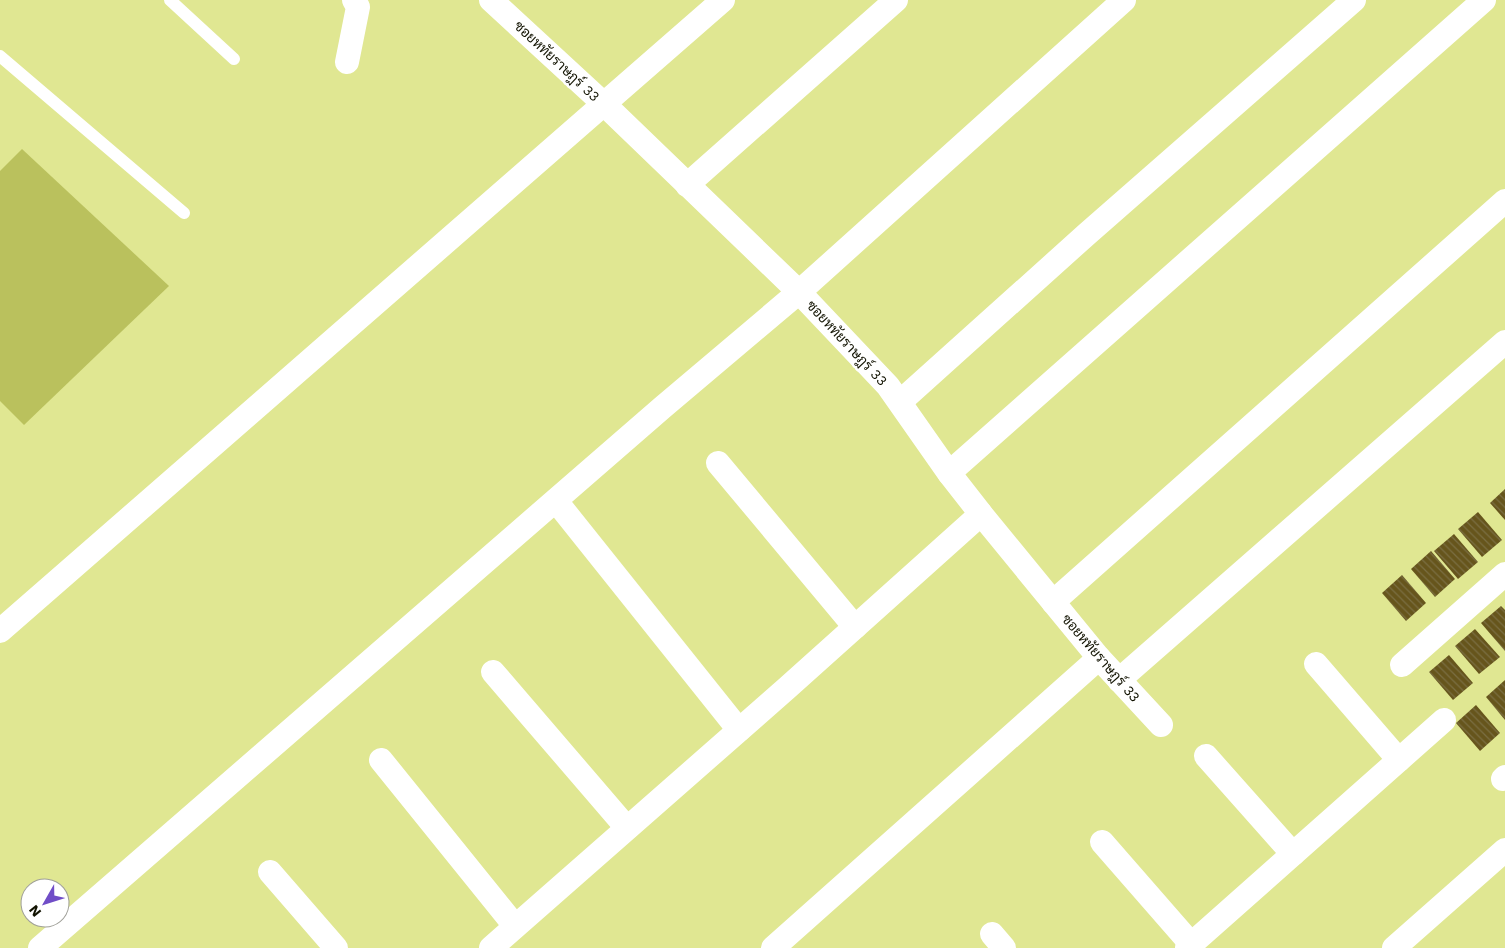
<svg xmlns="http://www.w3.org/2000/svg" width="1505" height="948" font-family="'Work Sans',Sarabun,sans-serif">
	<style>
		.pitch { fill: #bac15d }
		.building { fill: url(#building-back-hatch) }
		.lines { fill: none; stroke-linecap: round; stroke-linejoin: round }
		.lane { stroke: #fff; stroke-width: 12 }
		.street { stroke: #fff; stroke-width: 24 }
		.labels { text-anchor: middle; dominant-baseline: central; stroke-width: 5; stroke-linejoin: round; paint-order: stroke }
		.street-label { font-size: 14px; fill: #111200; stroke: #fff }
	</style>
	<defs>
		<pattern id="building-back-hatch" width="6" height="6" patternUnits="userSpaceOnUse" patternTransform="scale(1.25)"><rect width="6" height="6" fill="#66551c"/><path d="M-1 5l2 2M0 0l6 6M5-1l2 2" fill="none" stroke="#7a6e42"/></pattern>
	</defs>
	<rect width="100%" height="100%" fill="#e0e792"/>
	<polygon class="pitch" points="22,149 169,286 24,425 0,401 0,171"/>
	<g class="building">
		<polygon points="1505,489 1505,520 1490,503"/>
		<polygon points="1478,512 1502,540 1482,557 1458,529"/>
		<polygon points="1454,534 1478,562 1458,579 1434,551"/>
		<polygon points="1431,551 1455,579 1435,597 1411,569"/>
		<polygon points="1402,575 1426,603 1406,621 1382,593"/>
		<polygon points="1501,606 1505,610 1505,651 1481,623"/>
		<polygon points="1475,629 1500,657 1479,674 1455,646"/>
		<polygon points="1449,655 1473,683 1453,700 1429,672"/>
		<polygon points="1505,680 1505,720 1486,697"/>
		<polygon points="1476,705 1500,733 1480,751 1456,723"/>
	</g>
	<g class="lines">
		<g class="lane">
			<polyline points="170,0 234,59"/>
			<polyline points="0,56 184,213"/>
		</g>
		<g class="street">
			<polyline points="491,0 605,105 799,292 888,386 949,473 981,514 1099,658 1161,725"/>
			<polyline points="347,62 358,7 354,0"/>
			<polyline points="687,185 896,0"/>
			<polyline points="900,402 1087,234 1354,0"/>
			<polyline points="718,463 855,627"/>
			<polyline points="949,473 1484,0"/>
			<polyline points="556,501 739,730"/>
			<polyline points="1053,602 1505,201"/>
			<polyline points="0,631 723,0"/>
			<polyline points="1316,664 1399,760"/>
			<polyline points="1402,665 1505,574"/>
			<polyline points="493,672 627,828"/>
			<polyline points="1119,680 1505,342"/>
			<polyline points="1206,756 1293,854"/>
			<polyline points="381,760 515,926"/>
			<polyline points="1503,779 1505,777"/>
			<polyline points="1102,842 1191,944"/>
			<polyline points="270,872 336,948"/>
			<polyline points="992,934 1004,948"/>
			<polyline points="40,948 663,407 799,292 1124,0"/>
			<polyline points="491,948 787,688 981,514"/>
			<polyline points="773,948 1099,658"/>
			<polyline points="1187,948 1444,720"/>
			<polyline points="1394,948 1505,850"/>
		</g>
	</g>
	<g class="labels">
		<g class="street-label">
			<text transform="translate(557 61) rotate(43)">ซอยหทัยราษฎร์ 33</text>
			<text transform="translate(847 343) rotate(47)">ซอยหทัยราษฎร์ 33</text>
			<text transform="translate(1101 658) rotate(49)">ซอยหทัยราษฎร์ 33</text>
		</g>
	</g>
	<g transform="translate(45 903) rotate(231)"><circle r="24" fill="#ffffff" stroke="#a0a099"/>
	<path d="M0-4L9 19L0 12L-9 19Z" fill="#704dc7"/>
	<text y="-8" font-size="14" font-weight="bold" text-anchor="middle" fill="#111200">N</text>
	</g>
</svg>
